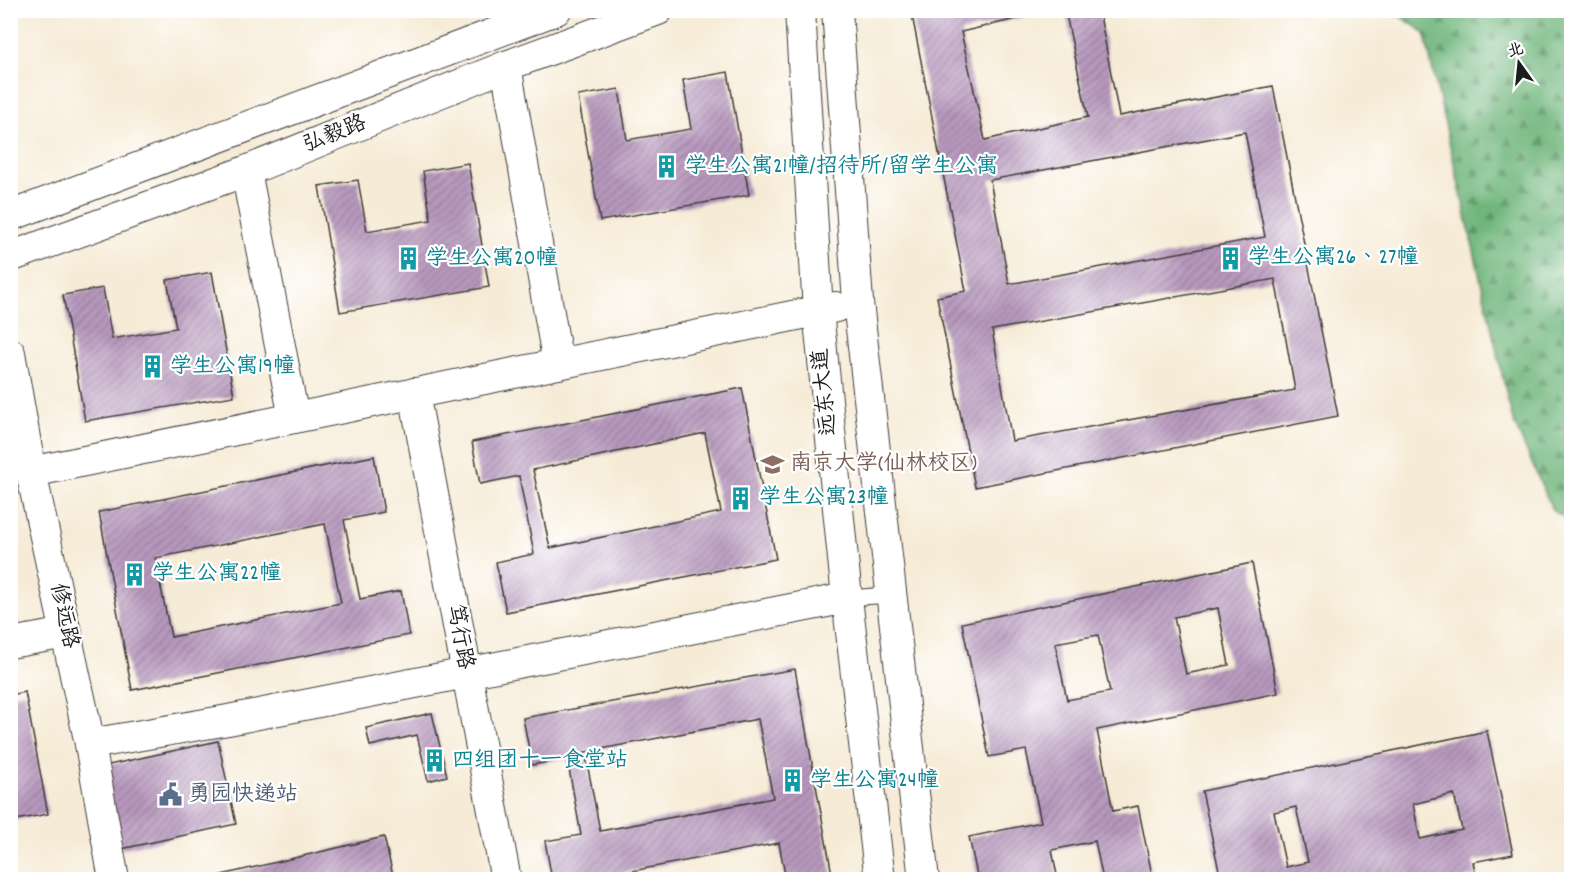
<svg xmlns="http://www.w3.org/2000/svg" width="1582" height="890" font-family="Dekko,'LXGW WenKai TC',sans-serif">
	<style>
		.forest { fill: url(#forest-firs); stroke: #46694c; stroke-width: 1.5 }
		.building { fill: url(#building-hatch); fill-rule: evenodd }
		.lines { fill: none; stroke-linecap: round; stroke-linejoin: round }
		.lane-casing { stroke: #3d3b38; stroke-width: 17 }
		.street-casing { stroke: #3d3b38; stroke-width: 32 }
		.lane { stroke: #fff; stroke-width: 15 }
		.street { stroke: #fff; stroke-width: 30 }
		.labels { text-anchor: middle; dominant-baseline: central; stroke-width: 4.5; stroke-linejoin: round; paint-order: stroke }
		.street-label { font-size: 22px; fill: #1c1c1c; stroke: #fff }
		.culture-label { font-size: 22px; fill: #0d838f; stroke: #fff; text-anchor: start }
		.education-label { font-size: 22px; fill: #785e54; stroke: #fff; text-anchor: start }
		.service-label { font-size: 22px; fill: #4e5e75; stroke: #fff; text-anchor: start }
	</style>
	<defs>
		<pattern id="forest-firs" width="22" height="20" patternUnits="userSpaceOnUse" patternTransform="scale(1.5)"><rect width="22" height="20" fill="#6fb67c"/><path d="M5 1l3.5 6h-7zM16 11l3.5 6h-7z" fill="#5a9365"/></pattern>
		<pattern id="building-hatch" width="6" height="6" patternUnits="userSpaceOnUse" patternTransform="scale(1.5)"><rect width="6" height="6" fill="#b899be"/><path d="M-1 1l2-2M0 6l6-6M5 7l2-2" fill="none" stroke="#957c9a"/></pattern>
	</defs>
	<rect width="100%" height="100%" fill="#fff"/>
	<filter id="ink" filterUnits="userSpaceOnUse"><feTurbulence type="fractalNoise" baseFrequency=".0167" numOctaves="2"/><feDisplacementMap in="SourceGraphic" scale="12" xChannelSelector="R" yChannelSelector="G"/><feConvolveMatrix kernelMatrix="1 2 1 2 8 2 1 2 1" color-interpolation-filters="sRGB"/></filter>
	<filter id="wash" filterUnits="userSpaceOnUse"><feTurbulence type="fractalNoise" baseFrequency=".008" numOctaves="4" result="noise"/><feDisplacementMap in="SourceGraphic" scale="24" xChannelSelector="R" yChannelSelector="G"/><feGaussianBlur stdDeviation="1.35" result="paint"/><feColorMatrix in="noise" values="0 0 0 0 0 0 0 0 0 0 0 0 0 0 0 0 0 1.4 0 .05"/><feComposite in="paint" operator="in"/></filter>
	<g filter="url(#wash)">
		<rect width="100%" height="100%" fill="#f6ebd6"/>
		<polygon class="forest" points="1392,11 1571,11 1571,521 1553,511 1512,418 1424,32"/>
		<g id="blocks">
			<g class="building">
				<path d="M911,10H1054L961,32L985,140L1088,117L1065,10H1099L1119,116L1273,86L1338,416L975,487L937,297L966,291ZM1245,132L1265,237L1009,284L990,180ZM1275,279L1295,390L1012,441L992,330Z"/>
				<polygon points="728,72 749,195 600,221 578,96 619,89 627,140 691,129 683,80"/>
				<polygon points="468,163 489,287 340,312 319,186 358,180 367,231 431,220 423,171"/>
				<polygon points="212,272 234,396 85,421 63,295 103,288 112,339 176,328 167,280"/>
				<path d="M742,388L776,559L506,612L496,562L534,554L519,476L480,484L472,442ZM705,433L721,512L550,548L533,470Z"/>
				<path d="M374,456L384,512L344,520L360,599L401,591L409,635L132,690L99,512ZM325,524L341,603L171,637L155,558Z"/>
				<path d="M1252,563L1278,693L1097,730L1113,811L1138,806L1153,880H1103L1095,841L1052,850L1058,880H978L969,837L1041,822L1026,750L989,757L962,623ZM1218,608L1229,665L1186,674L1174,617ZM1098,635L1110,692L1067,700L1055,643Z"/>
				<path d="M795,669L833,880H786L779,843L606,876L607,880H552L545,841L581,835L567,758L532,765L523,718ZM758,719L773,798L600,831L585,752Z"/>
				<polygon points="25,692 48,814 10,821 10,695"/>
				<polygon points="432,713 447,776 428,781 417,735 370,746 366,728"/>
				<path d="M1487,731L1513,854L1473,862L1476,876L1458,880H1221L1202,791ZM1454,794L1462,830L1420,839L1413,804ZM1296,807L1308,862L1286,867L1274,812Z"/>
				<polygon points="218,741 236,824 121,849 104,766"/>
				<polygon points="384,837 394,880 204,880 204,879"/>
			</g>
		</g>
	</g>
	<g filter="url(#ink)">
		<use href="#blocks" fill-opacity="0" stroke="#3d3b38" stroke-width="1.5"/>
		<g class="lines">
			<defs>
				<polyline id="lane" points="847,598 890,595"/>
				<g id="street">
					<polyline points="800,10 818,311 847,598 880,880"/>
					<polyline points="837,10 858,302 924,880"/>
					<polyline points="506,66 558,364"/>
					<polyline points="246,171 294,418"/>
					<polyline points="10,216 556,10"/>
					<polyline points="10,257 246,171 506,66 658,10"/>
					<polyline points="10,353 31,472 90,744 114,880"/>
					<polyline points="414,393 506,880"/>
					<polyline points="31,472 836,307"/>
					<polyline points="10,643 67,633"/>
					<polyline points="90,744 228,720 847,598"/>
				</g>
			</defs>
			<use href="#lane" class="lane-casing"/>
			<use href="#street" class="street-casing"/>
			<use href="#lane" class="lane"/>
			<use href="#street" class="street"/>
		</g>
	</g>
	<defs>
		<symbol id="building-bare" viewBox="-9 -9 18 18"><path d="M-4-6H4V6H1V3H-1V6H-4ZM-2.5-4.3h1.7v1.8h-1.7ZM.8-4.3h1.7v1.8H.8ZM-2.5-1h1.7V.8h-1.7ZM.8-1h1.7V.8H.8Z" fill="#0f9aa8" stroke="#fff" stroke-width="2.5" paint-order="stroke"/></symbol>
		<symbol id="university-bare" viewBox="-9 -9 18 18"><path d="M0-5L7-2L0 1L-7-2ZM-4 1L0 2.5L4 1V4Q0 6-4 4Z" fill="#8d6e63" stroke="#fff" stroke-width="2.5" paint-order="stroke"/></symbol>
		<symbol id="civic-bare" viewBox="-9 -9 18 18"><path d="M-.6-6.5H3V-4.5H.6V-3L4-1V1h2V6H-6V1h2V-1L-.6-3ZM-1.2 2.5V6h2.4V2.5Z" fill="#5c6f8a" stroke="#fff" stroke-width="2.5" paint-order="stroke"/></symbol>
	</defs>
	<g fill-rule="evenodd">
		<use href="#building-bare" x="650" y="150" width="33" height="33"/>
		<use href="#building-bare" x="1214" y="242" width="33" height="33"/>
		<use href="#building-bare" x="392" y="242" width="33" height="33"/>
		<use href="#building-bare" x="136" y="350" width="33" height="33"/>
		<use href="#university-bare" x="756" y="448" width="33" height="33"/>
		<use href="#building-bare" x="724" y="482" width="33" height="33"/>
		<use href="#building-bare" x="118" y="558" width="33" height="33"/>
		<use href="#building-bare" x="418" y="744" width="33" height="33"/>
		<use href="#building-bare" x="776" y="764" width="33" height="33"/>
		<use href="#civic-bare" x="154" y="778" width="33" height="33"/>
	</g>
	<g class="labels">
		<g class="street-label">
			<text transform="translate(335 135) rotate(-22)">弘毅路</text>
			<text transform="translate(826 392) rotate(-96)">远东大道</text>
			<text transform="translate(63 616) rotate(78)">修远路</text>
			<text transform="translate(459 637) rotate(80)">笃行路</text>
		</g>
		<g class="culture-label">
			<text x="685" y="167">学生公寓21幢/招待所/留学生公寓</text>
			<text x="1248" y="258">学生公寓26、27幢</text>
			<text x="426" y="259">学生公寓20幢</text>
			<text x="170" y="367">学生公寓19幢</text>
			<text x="759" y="498">学生公寓23幢</text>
			<text x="152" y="574">学生公寓22幢</text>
			<text x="452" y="761">四组团十一食堂站</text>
			<text x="810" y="781">学生公寓24幢</text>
		</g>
		<g class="education-label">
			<text x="790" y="464">南京大学(仙林校区)</text>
		</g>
		<g class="service-label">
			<text x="188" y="795">勇园快递站</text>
		</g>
	</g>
	<rect width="1582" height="890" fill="none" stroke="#fff" stroke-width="36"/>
	<g transform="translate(1519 63) rotate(345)" stroke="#ffffff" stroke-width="4.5" paint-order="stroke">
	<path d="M0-4.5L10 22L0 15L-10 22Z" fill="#1c1c1c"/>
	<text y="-9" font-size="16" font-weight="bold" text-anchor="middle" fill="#1c1c1c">北</text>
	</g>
</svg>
